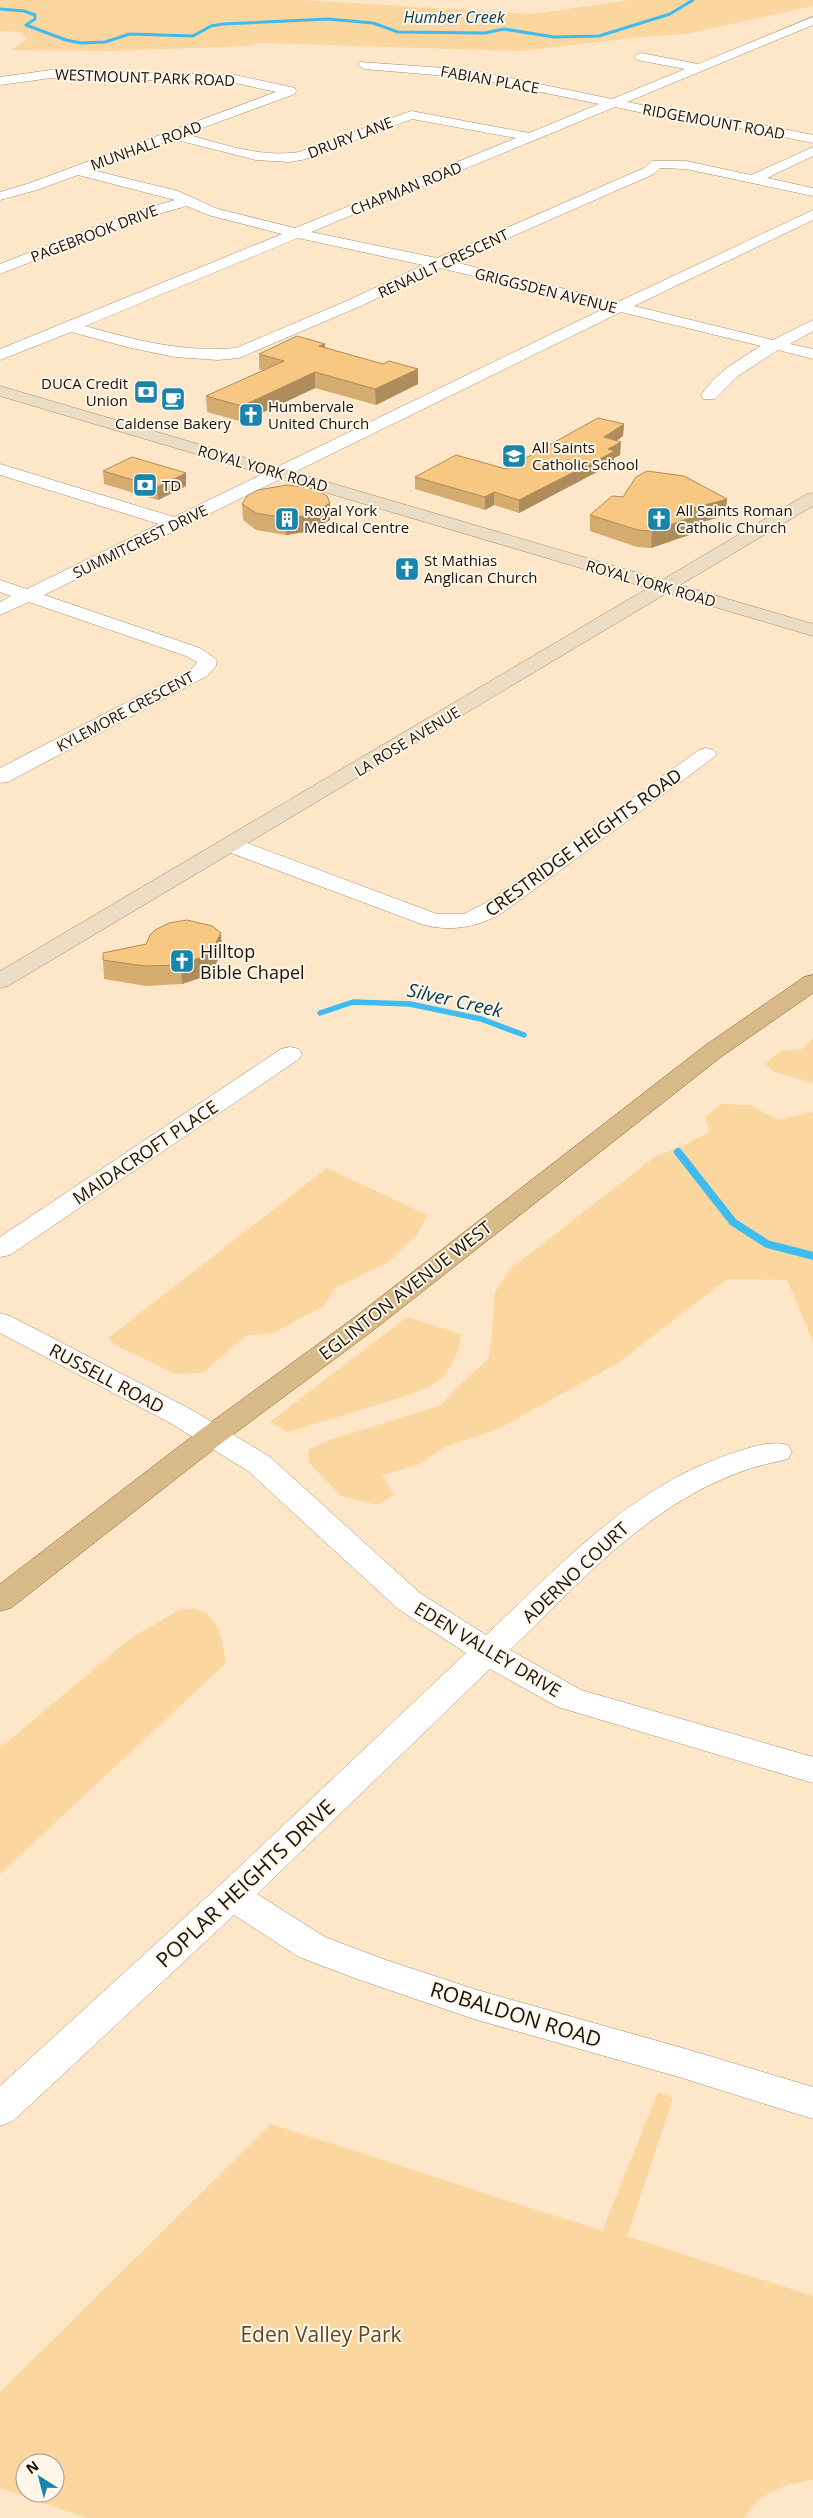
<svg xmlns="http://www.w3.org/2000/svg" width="813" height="2518" font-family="'Open Sans',sans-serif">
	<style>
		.green { fill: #fcd69f; fill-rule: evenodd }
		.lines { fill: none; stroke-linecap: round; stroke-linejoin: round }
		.stream-far2 { stroke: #3ebcef; stroke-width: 3 }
		.stream-far1 { stroke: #3ebcef; stroke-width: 5.5 }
		.stream { stroke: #3ebcef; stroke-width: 8 }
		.street-casing { stroke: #a28e72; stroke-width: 1 }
		.secondary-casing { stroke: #a28e72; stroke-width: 1 }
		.primary-casing { stroke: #856229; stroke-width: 1 }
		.street { fill: #fff; fill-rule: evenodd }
		.secondary { fill: #ecdcc4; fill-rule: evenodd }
		.primary { fill: #d8ba89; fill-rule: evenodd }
		.wall { fill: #d5ac70 }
		.shaded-wall { fill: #ae8c5b }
		.building { fill: #f8c882; stroke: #ae8c5b }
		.labels { text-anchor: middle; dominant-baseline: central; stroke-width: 4; stroke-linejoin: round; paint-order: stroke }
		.far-street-label { font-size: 15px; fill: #1b1308; stroke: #fff6ea }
		.far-poi-label { font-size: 15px; fill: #1b1308; stroke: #fff6ea; text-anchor: start }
		.far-water-label { font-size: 16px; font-style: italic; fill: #023b4f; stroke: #fff6ea }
		.street-label { font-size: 18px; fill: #1b1308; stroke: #fff6ea }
		.poi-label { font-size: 18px; fill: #1b1308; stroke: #fff6ea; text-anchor: start }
		.water-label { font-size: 19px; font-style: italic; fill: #023b4f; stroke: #fff6ea }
		.near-street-label { font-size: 21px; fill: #1b1308; stroke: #fff6ea }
		.near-park-label { font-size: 21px; fill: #614822; stroke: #fff6ea }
	</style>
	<rect width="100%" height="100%" fill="#fde7c8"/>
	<g class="green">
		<polygon points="0,0 300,0 533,14 630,0 813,0 813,6 686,34 641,37 521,51 260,43 249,46 112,51 11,50 27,39 21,32 0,31"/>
		<polygon points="813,1037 813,1083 774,1072 765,1064 781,1051 803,1049"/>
		<polygon points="721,1104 750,1105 778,1120 813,1112 813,1342 787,1280 727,1279 618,1363 496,1430 445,1447 420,1464 382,1475 394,1495 377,1505 340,1496 309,1462 308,1450 329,1440 442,1405 454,1390 488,1359 492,1335 495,1292 509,1270 656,1156 681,1147 709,1132 705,1117"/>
		<polygon points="327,1168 427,1215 418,1234 387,1263 335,1288 324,1306 273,1333 245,1336 203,1373 175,1374 115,1345 108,1338"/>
		<polygon points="407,1317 461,1334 459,1348 451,1366 442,1378 429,1387 409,1395 288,1432 270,1422"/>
		<path d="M181,1609C187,1609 196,1608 201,1611C220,1619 225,1646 225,1664L0,1874V1748L131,1638Z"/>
		<path d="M658,2092L673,2098L627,2236L813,2296V2480C782,2485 762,2491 744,2518H87L0,2488V2392L271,2124L602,2231ZM25,2463H55V2493H25Z"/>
	</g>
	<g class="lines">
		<polyline class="stream-far2" points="0,9 24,11 35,15 35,19 26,25 66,40 81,43 105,42 130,34 193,36 211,26 223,24 328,19 373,23 398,32 485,33 504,29 554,37 599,36 670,14 693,0"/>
		<polyline class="stream-far1" points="320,1013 353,1002 410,1004 481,1019 524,1035"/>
		<polyline class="stream" points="678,1152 733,1222 767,1244 813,1256"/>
		<defs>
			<g id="street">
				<path d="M813,17V25L627,102L667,110L724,117L813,135V143L724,125L667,118L615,107L311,232L437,258L644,168L652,161H686L751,175L813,147V156L767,178L813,188V196L686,169L660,168L654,174L454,262L618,302L813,210V220L634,306L773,340L813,320V331L790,344L813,349V359L778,350L738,376L715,399H703L701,395C715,374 739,359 761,346L621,312L44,595L200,648L217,660L216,666L207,676L8,782L0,783V768L193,668L197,662L186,656L29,602L0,615V602L11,596L0,592V580L27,589L159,524L0,475V464L174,517L605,308L440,268L361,306L239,358L218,360L175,357L131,348L71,332L0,360V349L282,234L208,215L187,206L140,219L0,274V264L130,213L175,200L78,175L37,190L0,200V192L27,184L276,92L235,83L113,79L51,78L0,85V77L51,70L235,75L295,88L296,91L295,94L186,134C222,144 261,158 299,152L411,111L529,133L599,104L472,78L364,69L358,65L360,62L472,70L612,99L685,69L637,60L635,57L637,54L641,53L698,64ZM412,119L516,138L295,228L218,209L178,191L92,170L173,139L256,160L289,162L302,160ZM298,238L423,265L349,300L236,348C184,353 135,340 85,326Z"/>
				<path d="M706,748L713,750L717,754L713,758L505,911C480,927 453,932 424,925L223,850L220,845L223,840L231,838L239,840L437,914H464L489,901L699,750Z"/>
				<polygon points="290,1047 299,1049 302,1054 299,1059 10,1255 0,1257 0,1237 281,1049"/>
				<path d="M0,1313L10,1316L192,1410L270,1457L420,1593L486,1635C561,1564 634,1484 736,1452C752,1447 771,1440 788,1445L792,1452L788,1459C772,1463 755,1466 740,1472C647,1506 579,1583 510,1650L581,1690L813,1757V1783L558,1707L490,1669L257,1894L325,1937L383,1959L477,1990L679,2047L813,2087V2119L679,2077L477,2020L357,1979L299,1957L234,1915L13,2121L0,2126V2086L219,1886L466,1653L398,1609L248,1471L172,1424L0,1333Z"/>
			</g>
			<polygon id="secondary" points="0,386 662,580 807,494 813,493 813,506 680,585 813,624 813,636 667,593 8,986 0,988 0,971 648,588 0,396"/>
			<polygon id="primary" points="813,975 813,993 721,1057 371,1332 223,1442 11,1608 0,1611 0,1584 203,1428 351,1320 703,1047 804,977"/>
		</defs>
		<use href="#street" class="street-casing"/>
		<use href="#secondary" class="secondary-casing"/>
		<use href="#primary" class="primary-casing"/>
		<use href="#street" class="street"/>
		<use href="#secondary" class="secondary"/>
		<use href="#primary" class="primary"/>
	</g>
	<g class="wall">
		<polygon points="325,348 383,364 418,369 418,384 376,405 315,388 243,422 207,412 206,396 263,371 259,369 259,354"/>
		<polygon points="624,424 623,436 616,441 620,455 614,458 614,463 519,513 494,505 485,510 415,489 415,477 506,469"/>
		<polygon points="103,471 186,486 158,500 104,484"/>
		<polygon points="330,503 330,520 311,531 286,535 256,530 243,520 242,504"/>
		<polygon points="590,515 726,515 689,526 689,535 651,548 637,547 590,531"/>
		<polygon points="146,944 222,952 213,969 200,978 182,984 146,986 104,979 103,960"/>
	</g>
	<g class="shaded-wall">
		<polygon points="325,344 325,359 319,346"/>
		<polygon points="418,369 418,384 376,405 375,389"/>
		<polygon points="315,372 315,388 243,422 242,406"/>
		<polygon points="624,424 623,436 604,450 604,437"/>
		<polygon points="621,442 620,455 614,458 614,463 519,513 519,500 608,449"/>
		<polygon points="186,473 186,486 158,500 157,487"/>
		<polygon points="494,492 494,505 485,510 485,497"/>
		<polygon points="727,499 726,515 689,526 689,535 651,548 652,531 679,512"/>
		<polygon points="330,503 330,520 311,531 286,535 286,518"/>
		<polygon points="221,933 222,952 213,969 200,978 182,984 181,965"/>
	</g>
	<g class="building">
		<polygon points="297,336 325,344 319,346 383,364 389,361 418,369 375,389 315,372 242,406 206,396 284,361 259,354"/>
		<polygon points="598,418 624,424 604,437 621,442 608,449 615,451 519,500 494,492 485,497 415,477 456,455 506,469"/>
		<polygon points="132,457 186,473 157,487 103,471"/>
		<polygon points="647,471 684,476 727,499 679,512 690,518 652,531 638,530 590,515 612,496 623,497 636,477"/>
		<polygon points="287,485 316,489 327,496 330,503 311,515 286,518 256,513 242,504 248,495 258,490"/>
		<polygon points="187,920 212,926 221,933 212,950 199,958 181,965 145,966 103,960 103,953 146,944 150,935 155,930 169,923"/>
	</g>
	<defs>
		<symbol id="bank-square" viewBox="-11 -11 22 22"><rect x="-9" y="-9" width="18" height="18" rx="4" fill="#1984ac" stroke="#fff6ea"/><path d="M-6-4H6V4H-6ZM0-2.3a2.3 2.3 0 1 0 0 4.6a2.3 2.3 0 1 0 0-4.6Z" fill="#fff"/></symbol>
		<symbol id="cafe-square" viewBox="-11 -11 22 22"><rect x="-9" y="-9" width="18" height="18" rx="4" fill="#1984ac" stroke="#fff6ea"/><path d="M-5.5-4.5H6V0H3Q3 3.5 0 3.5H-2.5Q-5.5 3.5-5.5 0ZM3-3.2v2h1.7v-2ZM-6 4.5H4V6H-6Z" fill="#fff"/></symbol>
		<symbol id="church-square" viewBox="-11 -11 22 22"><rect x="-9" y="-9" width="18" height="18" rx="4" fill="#1984ac" stroke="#fff6ea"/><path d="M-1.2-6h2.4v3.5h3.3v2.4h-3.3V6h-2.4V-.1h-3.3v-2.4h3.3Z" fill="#fff"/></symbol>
		<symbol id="school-square" viewBox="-11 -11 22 22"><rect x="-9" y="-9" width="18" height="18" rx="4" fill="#1984ac" stroke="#fff6ea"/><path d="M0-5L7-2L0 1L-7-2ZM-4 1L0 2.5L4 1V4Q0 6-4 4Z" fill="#fff"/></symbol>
		<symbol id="building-square" viewBox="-11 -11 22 22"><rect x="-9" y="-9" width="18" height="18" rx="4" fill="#1984ac" stroke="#fff6ea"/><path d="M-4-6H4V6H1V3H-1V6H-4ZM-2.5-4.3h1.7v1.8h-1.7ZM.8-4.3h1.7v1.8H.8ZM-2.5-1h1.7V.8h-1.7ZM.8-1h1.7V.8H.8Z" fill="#fff"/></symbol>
	</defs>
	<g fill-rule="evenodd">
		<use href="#bank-square" x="132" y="378" width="28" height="28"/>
		<use href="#cafe-square" x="159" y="385" width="28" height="28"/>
		<use href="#church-square" x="237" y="401" width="28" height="28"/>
		<use href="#school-square" x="500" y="442" width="28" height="28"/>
		<use href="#bank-square" x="131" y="471" width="28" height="28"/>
		<use href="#building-square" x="273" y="505" width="28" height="28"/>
		<use href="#church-square" x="645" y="505" width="28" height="28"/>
		<use href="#church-square" x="393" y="555" width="28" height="28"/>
		<use href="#church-square" x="168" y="947" width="28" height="28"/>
	</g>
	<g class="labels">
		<g class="far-street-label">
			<text transform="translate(145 77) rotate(2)">WESTMOUNT PARK ROAD</text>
			<text transform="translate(490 79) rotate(10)">FABIAN PLACE</text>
			<text transform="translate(714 121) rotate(10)">RIDGEMOUNT ROAD</text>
			<text transform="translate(350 137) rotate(-21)">DRURY LANE</text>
			<text transform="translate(146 145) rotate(-20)">MUNHALL ROAD</text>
			<text transform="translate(406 188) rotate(-22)">CHAPMAN ROAD</text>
			<text transform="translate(94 233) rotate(-21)">PAGEBROOK DRIVE</text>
			<text transform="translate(443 263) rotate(-25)">RENAULT CRESCENT</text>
			<text transform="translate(546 290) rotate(14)">GRIGGSDEN AVENUE</text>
			<text transform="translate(263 468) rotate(16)">ROYAL YORK ROAD</text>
			<text transform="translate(140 541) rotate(-26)">SUMMITCREST DRIVE</text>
			<text transform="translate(651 583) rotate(16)">ROYAL YORK ROAD</text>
			<text transform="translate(125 711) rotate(-28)">KYLEMORE CRESCENT</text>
			<text transform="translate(407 741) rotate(-31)">LA ROSE AVENUE</text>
		</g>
		<g class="far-poi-label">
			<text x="128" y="383" text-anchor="end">DUCA Credit<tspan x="128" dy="17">Union</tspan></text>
			<text x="268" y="406">Humbervale<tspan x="268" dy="17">United Church</tspan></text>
			<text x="173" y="423" text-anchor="middle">Caldense Bakery</text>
			<text x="532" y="447">All Saints<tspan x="532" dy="17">Catholic School</tspan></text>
			<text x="162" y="485">TD</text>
			<text x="304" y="510">Royal York<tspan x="304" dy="17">Medical Centre</tspan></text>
			<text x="676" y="510">All Saints Roman<tspan x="676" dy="17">Catholic Church</tspan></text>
			<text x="424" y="560">St Mathias<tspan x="424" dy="17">Anglican Church</tspan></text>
		</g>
		<g class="far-water-label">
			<text x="454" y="17">Humber Creek</text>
		</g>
		<g class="street-label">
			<text transform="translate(583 842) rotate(-36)">CRESTRIDGE HEIGHTS ROAD</text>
			<text transform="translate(145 1152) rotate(-34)">MAIDACROFT PLACE</text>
			<text transform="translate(405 1290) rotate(-38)">EGLINTON AVENUE WEST</text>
			<text transform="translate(107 1378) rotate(28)">RUSSELL ROAD</text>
			<text transform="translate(575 1572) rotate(-43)">ADERNO COURT</text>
			<text transform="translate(488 1649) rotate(31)">EDEN VALLEY DRIVE</text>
		</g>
		<g class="poi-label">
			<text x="200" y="951">Hilltop<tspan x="200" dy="21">Bible Chapel</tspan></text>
		</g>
		<g class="water-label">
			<text transform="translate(455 1000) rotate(13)">Silver Creek</text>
		</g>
		<g class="near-street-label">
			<text transform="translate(245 1883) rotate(-43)">POPLAR HEIGHTS DRIVE</text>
			<text transform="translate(516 2014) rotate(17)">ROBALDON ROAD</text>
		</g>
		<g class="near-park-label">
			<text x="321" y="2334">Eden Valley Park</text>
		</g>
	</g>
	<g transform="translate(40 2478) rotate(324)"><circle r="24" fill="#fff6ea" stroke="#a49b90"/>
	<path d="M0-4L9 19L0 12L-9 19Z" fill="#1984ac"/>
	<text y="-8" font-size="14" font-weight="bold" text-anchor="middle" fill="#1b1308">N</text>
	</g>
</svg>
